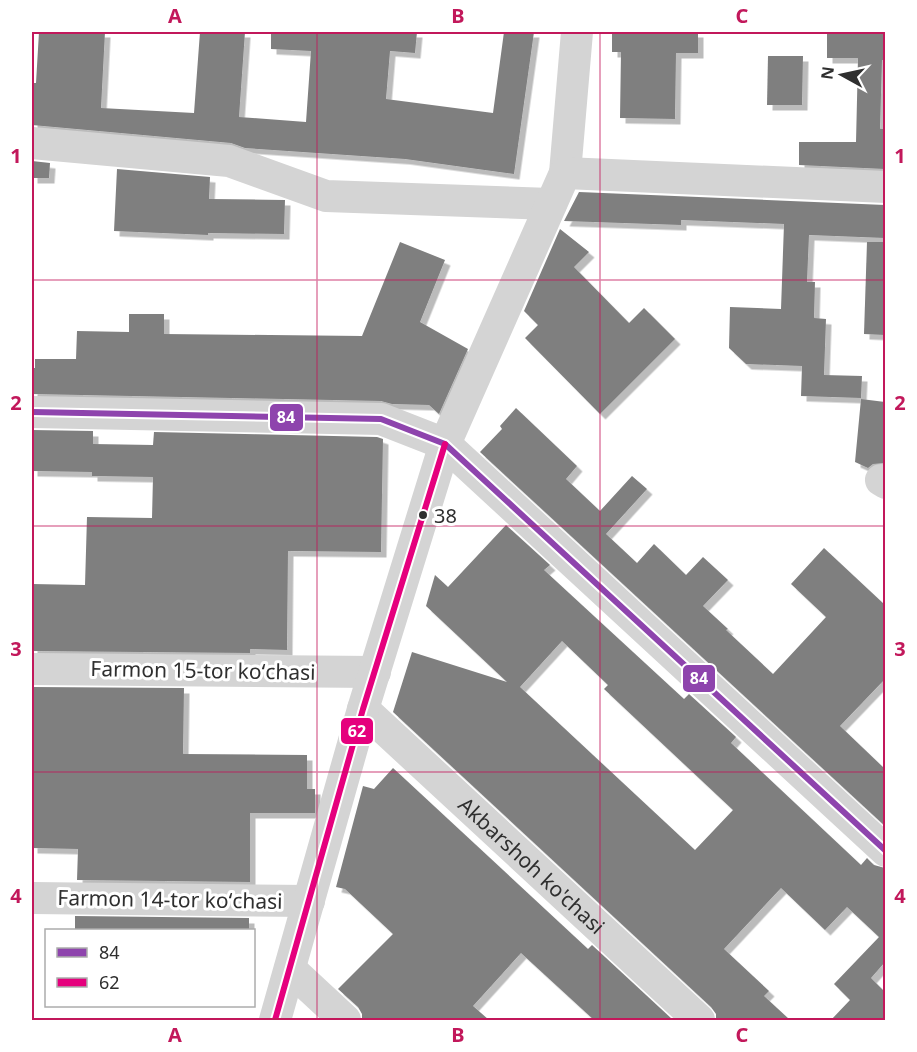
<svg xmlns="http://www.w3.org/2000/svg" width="917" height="1052" font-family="'Noto Sans',sans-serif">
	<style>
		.building { fill: #7f7f7f; fill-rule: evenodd; filter: url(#shadow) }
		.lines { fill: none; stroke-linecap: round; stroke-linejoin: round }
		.minor { stroke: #d4d4d4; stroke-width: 32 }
		.bus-1-casing { stroke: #fff; stroke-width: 10 }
		.bus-2-casing { stroke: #fff; stroke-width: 10 }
		.bus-1 { stroke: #8e44ad; stroke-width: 6 }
		.bus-2 { stroke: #e5007d; stroke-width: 6 }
		.grid { fill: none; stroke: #c2185b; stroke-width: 1.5; stroke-opacity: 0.55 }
		.bus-dot { fill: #2f2f2f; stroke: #fff; stroke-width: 2 }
		.labels { text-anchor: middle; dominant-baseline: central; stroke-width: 6; stroke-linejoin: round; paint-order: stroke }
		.bus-label { font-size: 20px; fill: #2f2f2f; stroke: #fff; text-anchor: start }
		.street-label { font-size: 21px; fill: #2f2f2f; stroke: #fff }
		.line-badge { stroke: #fff; stroke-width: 2 }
		.badge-label { font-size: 16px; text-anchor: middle; font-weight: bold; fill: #fff }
		.neatline { fill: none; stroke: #c2185b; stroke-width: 2 }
		.grid-label { font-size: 20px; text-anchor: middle; font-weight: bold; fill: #c2185b }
	</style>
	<defs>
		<filter id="shadow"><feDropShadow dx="5.5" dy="5.5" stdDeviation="0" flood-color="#0004"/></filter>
	</defs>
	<rect width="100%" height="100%" fill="#fff"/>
	<g class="building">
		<polygon points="39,32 105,32 101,108 194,113 200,32 245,32 239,117 306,122 311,51 271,49 271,32 417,32 415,53 390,51 386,99 493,113 504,32 534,32 514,174 405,159 245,148 231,143 32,125 32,83 36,83"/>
		<polygon points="612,32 698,32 698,53 676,53 675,119 620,118 621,52 612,52"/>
		<polygon points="848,32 885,32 885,60 882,60 880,129 885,129 885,169 799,165 799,142 856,142 858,58 827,58 827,34 847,34"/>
		<polygon points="768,56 803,56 802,105 767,105"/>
		<polygon points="32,161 50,163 49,178 32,178"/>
		<polygon points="117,169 210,177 209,199 285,200 284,234 208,233 208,235 114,231"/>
		<polygon points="579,192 885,205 885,238 809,235 807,282 815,282 814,318 826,319 824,375 862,376 861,398 801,396 802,366 746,364 729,348 730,307 781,309 784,224 681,220 681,225 564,221"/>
		<polygon points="560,229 589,252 574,267 629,323 644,308 675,339 600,414 525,338 538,325 524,311"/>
		<polygon points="400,242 445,260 420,322 468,349 439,414 429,405 392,404 381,401 32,394 32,368 35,368 35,359 76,359 77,331 129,332 129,314 164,314 164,334 362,336"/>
		<polygon points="867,242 885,242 885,335 864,334"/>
		<polygon points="861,399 885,402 885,463 873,464 868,468 855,462"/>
		<polygon points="516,408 577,466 566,479 600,511 632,476 647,489 606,534 637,563 654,544 686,575 703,557 728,580 703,606 728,629 726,630 773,674 826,617 791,584 824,548 885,605 885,679 840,726 885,769 885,826 480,452 502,429 500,426"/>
		<polygon points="32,430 93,431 93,444 153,445 154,432 377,437 383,439 381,552 288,551 287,650 250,649 250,653 32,651 32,584 85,585 87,517 152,518 153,477 92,476 92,472 32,471"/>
		<path d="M506,525L550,565L544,570L684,699L689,694L736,737L731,743L861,865L867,858L874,865L885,868V962L871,978L885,992V1020H831L850,1000L834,984L879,937L847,907L825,930L781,888L724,949L769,991L764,996L790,1020H716V1014L711,1007L393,712L412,652L507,682L426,606L435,575L448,587ZM562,641L608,685L604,689L733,810L695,850L520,687Z"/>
		<polygon points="32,687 184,688 183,754 307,755 307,789 315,789 315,813 250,813 250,882 77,880 78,849 32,848"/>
		<polygon points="393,768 588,949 592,945 673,1020 594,1020 521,953 473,1006 489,1020 362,1020 362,1014 358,1007 338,989 393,934 345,889 336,887 363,786 374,789"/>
		<polygon points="75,916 249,918 249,930 75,930"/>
	</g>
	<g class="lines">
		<g class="minor">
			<polyline points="32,143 229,161 326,196 551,204"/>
			<polyline points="565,173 577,32"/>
			<polyline points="32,412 381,419 445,444 886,851"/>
			<polyline points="881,480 886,483"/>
			<polyline points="32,669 375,672"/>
			<path id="s1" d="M363,709L699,1020"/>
			<polyline points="32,898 309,901"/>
			<polyline points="290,969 345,1020"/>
			<polyline points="275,1020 363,709 445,444 565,173 886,187"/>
		</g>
		<defs>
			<polyline id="bus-1" points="32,412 381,419 445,444 886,851"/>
			<polyline id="bus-2" points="275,1020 363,709 445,444"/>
		</defs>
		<use href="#bus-1" class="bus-1-casing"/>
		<use href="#bus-2" class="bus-2-casing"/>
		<use href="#bus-1" class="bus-1"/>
		<use href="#bus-2" class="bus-2"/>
	</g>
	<path class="grid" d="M317,32V1020M600,32V1020M32,280H886M32,526H886M32,772H886"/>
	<circle class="bus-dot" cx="423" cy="515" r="5"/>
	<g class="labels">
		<g class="bus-label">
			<text x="434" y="515">38</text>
		</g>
		<g class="street-label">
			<text transform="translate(203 670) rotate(1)">Farmon 15-tor koʻchasi</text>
			<text stroke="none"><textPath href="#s1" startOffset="230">Akbarshoh ko'chasi</textPath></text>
			<text transform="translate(170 899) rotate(1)">Farmon 14-tor koʻchasi</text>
		</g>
	</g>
	<g class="line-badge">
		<rect x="269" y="403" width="35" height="29" rx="6" fill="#8e44ad"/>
		<rect x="682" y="664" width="34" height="29" rx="6" fill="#8e44ad"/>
		<rect x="340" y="717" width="34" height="28" rx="6" fill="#e5007d"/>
	</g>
	<g class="badge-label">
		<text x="286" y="423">84</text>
		<text x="699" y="684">84</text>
		<text x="357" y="737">62</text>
	</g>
	<rect width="917" height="1052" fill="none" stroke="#ffffff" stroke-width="66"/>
	<rect x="45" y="929" width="210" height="78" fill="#ffffff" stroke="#acacac" stroke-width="1.5"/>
	<rect x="57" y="948" width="30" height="9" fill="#8e44ad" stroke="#acacac" stroke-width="1.5"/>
	<text x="99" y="959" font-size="18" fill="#2f2f2f">84</text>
	<rect x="57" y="978" width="30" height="9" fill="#e5007d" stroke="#acacac" stroke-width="1.5"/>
	<text x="99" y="989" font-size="18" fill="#2f2f2f">62</text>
	<g transform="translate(842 75) rotate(278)" stroke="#ffffff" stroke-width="4.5" paint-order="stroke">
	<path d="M0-4.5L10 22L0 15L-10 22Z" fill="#2f2f2f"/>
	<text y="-9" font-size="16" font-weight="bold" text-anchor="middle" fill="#2f2f2f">N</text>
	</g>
	<rect x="33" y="33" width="851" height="986" class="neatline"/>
	<g class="grid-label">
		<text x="175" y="23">A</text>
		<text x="458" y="23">B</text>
		<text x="742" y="23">C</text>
		<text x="16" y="163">1</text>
		<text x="900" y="163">1</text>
		<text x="16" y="410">2</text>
		<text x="900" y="410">2</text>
		<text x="16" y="656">3</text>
		<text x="900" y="656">3</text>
		<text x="16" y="903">4</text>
		<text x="900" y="903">4</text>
		<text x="175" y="1042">A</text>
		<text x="458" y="1042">B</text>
		<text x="742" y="1042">C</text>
	</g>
</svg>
